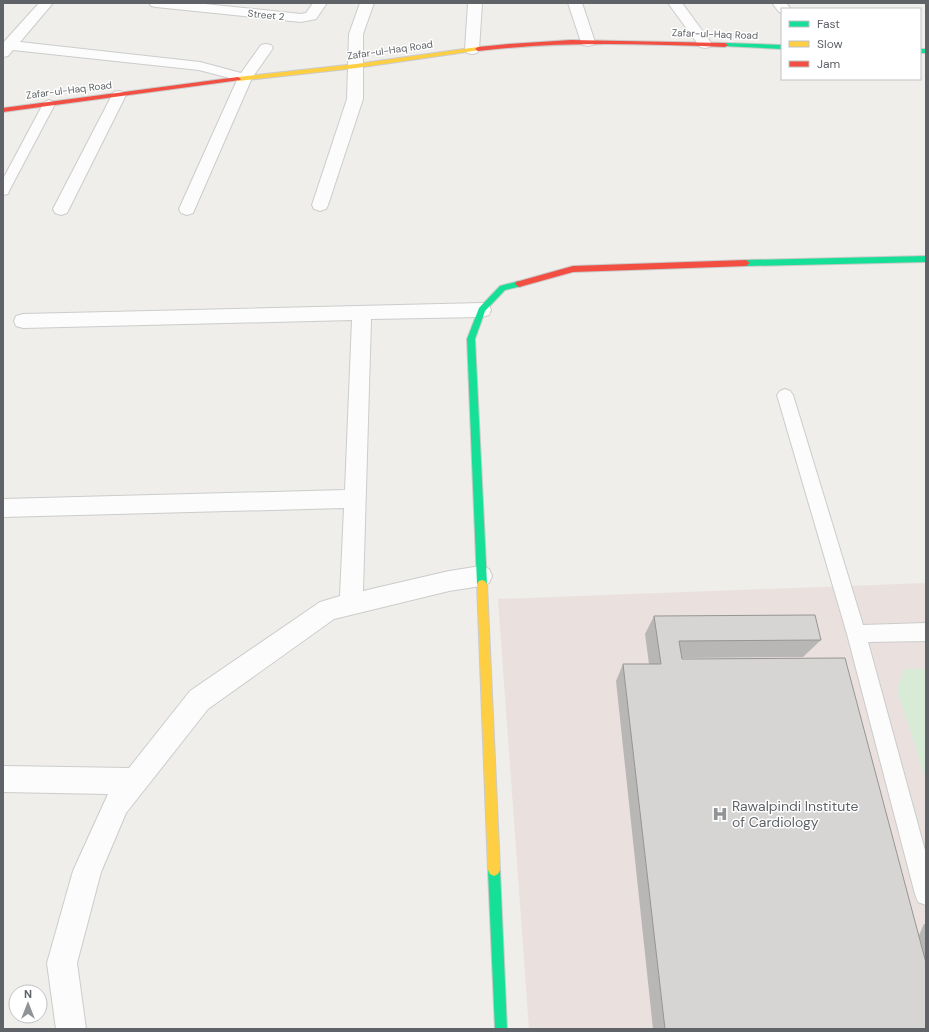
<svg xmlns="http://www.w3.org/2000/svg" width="929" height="1032" font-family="'DM Sans',sans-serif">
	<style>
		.medical { fill: #eae0de }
		.green { fill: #d8ebd6 }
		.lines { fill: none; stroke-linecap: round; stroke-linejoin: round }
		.lane-casing { stroke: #cbcccc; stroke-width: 2 }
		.street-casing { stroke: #cbcccc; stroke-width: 2 }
		.fast-casing { stroke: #cacacb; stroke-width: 2 }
		.slow-casing { stroke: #cacacb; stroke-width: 2 }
		.jam-casing { stroke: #cacacb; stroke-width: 2 }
		.lane { fill: #fdfcfc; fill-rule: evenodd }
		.street { fill: #fdfcfc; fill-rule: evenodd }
		.fast { fill: #16e098; fill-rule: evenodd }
		.slow { fill: #ffcf43; fill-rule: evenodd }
		.jam { fill: #f24e42; fill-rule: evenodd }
		.wall { fill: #b8b7b5 }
		.building { fill: #d6d5d3; stroke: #969594 }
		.labels { text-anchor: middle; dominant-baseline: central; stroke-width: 3; stroke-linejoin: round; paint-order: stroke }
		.far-street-label { font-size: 10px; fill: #5f6368; stroke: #fff }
		.near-poi-label { font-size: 14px; fill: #5f6368; stroke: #fff; text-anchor: start }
	</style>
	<rect width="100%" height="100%" fill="#efeeea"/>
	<polygon class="medical" points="926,583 926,1029 529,1029 498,599"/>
	<polygon class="green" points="904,669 926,669 926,780 897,690"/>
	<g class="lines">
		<defs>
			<g id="lane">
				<polygon points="49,100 53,102 55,104 9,191 8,194 3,195 3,179 43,104 45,102"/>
				<polygon points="785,389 790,391 793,395 863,625 926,623 926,641 868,642 926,854 926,905 918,902 915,894 847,634 777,395 780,391"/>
			</g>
			<g id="street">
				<polygon points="39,3 53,3 20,42 200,62 241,73 261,45 266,44 271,45 273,48 252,78 193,213 187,215 181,213 179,209 237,80 199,70 13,50 8,56 3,57 3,43"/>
				<polygon points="149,3 195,3 301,14 306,13 313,3 327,3 316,19 301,22 156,7 151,6"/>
				<polygon points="360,3 374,3 363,34 363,99 328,205 326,209 320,211 314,209 312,205 347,99 349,34"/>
				<polygon points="468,3 482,3 479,50 477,53 472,54 467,53 465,50"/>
				<polygon points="568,3 582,3 595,42 593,45 588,46 583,45 581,42"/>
				<polygon points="668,3 682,3 712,44 710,47 705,48 700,47"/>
				<polygon points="772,3 786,3 791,9 782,9 782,13 779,12"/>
				<polygon points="119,91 124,92 126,95 67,213 61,215 55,213 53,209 112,95 114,92"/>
				<polygon points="482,303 489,305 491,310 489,315 482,317 371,319 363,591 449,571 481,566 489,569 492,576 489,583 481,586 449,591 334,619 208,709 126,813 101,872 77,963 86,1029 56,1029 47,963 73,871 108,794 3,792 3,766 129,768 190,691 320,602 340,596 344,508 3,517 3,499 345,490 352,320 23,328 16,326 14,321 16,316 23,314"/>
			</g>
			<g id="fast">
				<polygon points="725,43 782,45 782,49 723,46 723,44"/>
				<rect x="920" y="49" width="6" height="4"/>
				<polygon points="926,256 926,262 746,266 742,263 746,260"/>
				<polygon points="519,281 523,284 522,286 505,290 485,311 475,339 487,584 485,587 482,588 479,587 477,584 467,339 479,308 500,286"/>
				<polygon points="494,864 498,866 500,870 507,1029 495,1029 488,870 490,866"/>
			</g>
			<g id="slow">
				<polygon points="478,47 481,49 480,50 356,68 238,81 235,79 238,77 356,64"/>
				<polygon points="482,580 485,581 487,584 500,870 498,874 494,876 490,874 488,870 477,584 479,581"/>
			</g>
			<g id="jam">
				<path d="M571,40L725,43L728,45L725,47C642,44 560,41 478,51L475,49L478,47L509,44Z"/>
				<polygon points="238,77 241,79 240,80 3,112 3,108"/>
				<polygon points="746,260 750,263 746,266 573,272 519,287 515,284 516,282 573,266"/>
			</g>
		</defs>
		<use href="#lane" class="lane-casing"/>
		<use href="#street" class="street-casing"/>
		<use href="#fast" class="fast-casing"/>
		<use href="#slow" class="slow-casing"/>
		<use href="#jam" class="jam-casing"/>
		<use href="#lane" class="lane"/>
		<use href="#street" class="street"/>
		<use href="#fast" class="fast"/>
		<use href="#slow" class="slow"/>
		<use href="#jam" class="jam"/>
	</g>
	<polygon class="wall" points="654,616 821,640 803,657 682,658 682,659 919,935 924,924 926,924 926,1029 653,1029 616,681 623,664 649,664 645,634"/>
	<polygon class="building" points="815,615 821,640 679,641 682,659 845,658 926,963 926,1029 665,1029 623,664 661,664 654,616"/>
	<defs>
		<symbol id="hospital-bare" viewBox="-9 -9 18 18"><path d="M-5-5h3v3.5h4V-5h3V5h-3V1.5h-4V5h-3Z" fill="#919496" stroke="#fff" stroke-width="2.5" paint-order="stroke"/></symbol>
	</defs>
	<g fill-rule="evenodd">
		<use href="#hospital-bare" x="709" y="803" width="22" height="22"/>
	</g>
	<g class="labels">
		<g class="far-street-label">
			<text transform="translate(266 15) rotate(6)">Street 2</text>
			<text transform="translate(715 34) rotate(2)">Zafar-ul-Haq Road</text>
			<text transform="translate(390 50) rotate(-8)">Zafar-ul-Haq Road</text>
			<text transform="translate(69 90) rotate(-7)">Zafar-ul-Haq Road</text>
		</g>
		<g class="near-poi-label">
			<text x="732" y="806">Rawalpindi Institute<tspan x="732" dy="16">of Cardiology</tspan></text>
		</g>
	</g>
	<rect width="929" height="1032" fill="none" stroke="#5f6368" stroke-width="8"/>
	<rect x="781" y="8" width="140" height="72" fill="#ffffff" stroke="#bfc1c3"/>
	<rect x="789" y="21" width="20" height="6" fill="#16e098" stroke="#bfc1c3"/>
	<text x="817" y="28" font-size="12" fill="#5f6368">Fast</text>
	<rect x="789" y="41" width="20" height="6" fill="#ffcf43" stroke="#bfc1c3"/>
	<text x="817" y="48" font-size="12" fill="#5f6368">Slow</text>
	<rect x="789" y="61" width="20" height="6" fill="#f24e42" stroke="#bfc1c3"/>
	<text x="817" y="68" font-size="12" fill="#5f6368">Jam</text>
	<g transform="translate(28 1004)"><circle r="19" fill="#ffffff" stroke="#bfc1c3"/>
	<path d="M0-3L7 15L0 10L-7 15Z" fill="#919496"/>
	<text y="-6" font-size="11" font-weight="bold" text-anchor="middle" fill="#5f6368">N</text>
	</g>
</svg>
